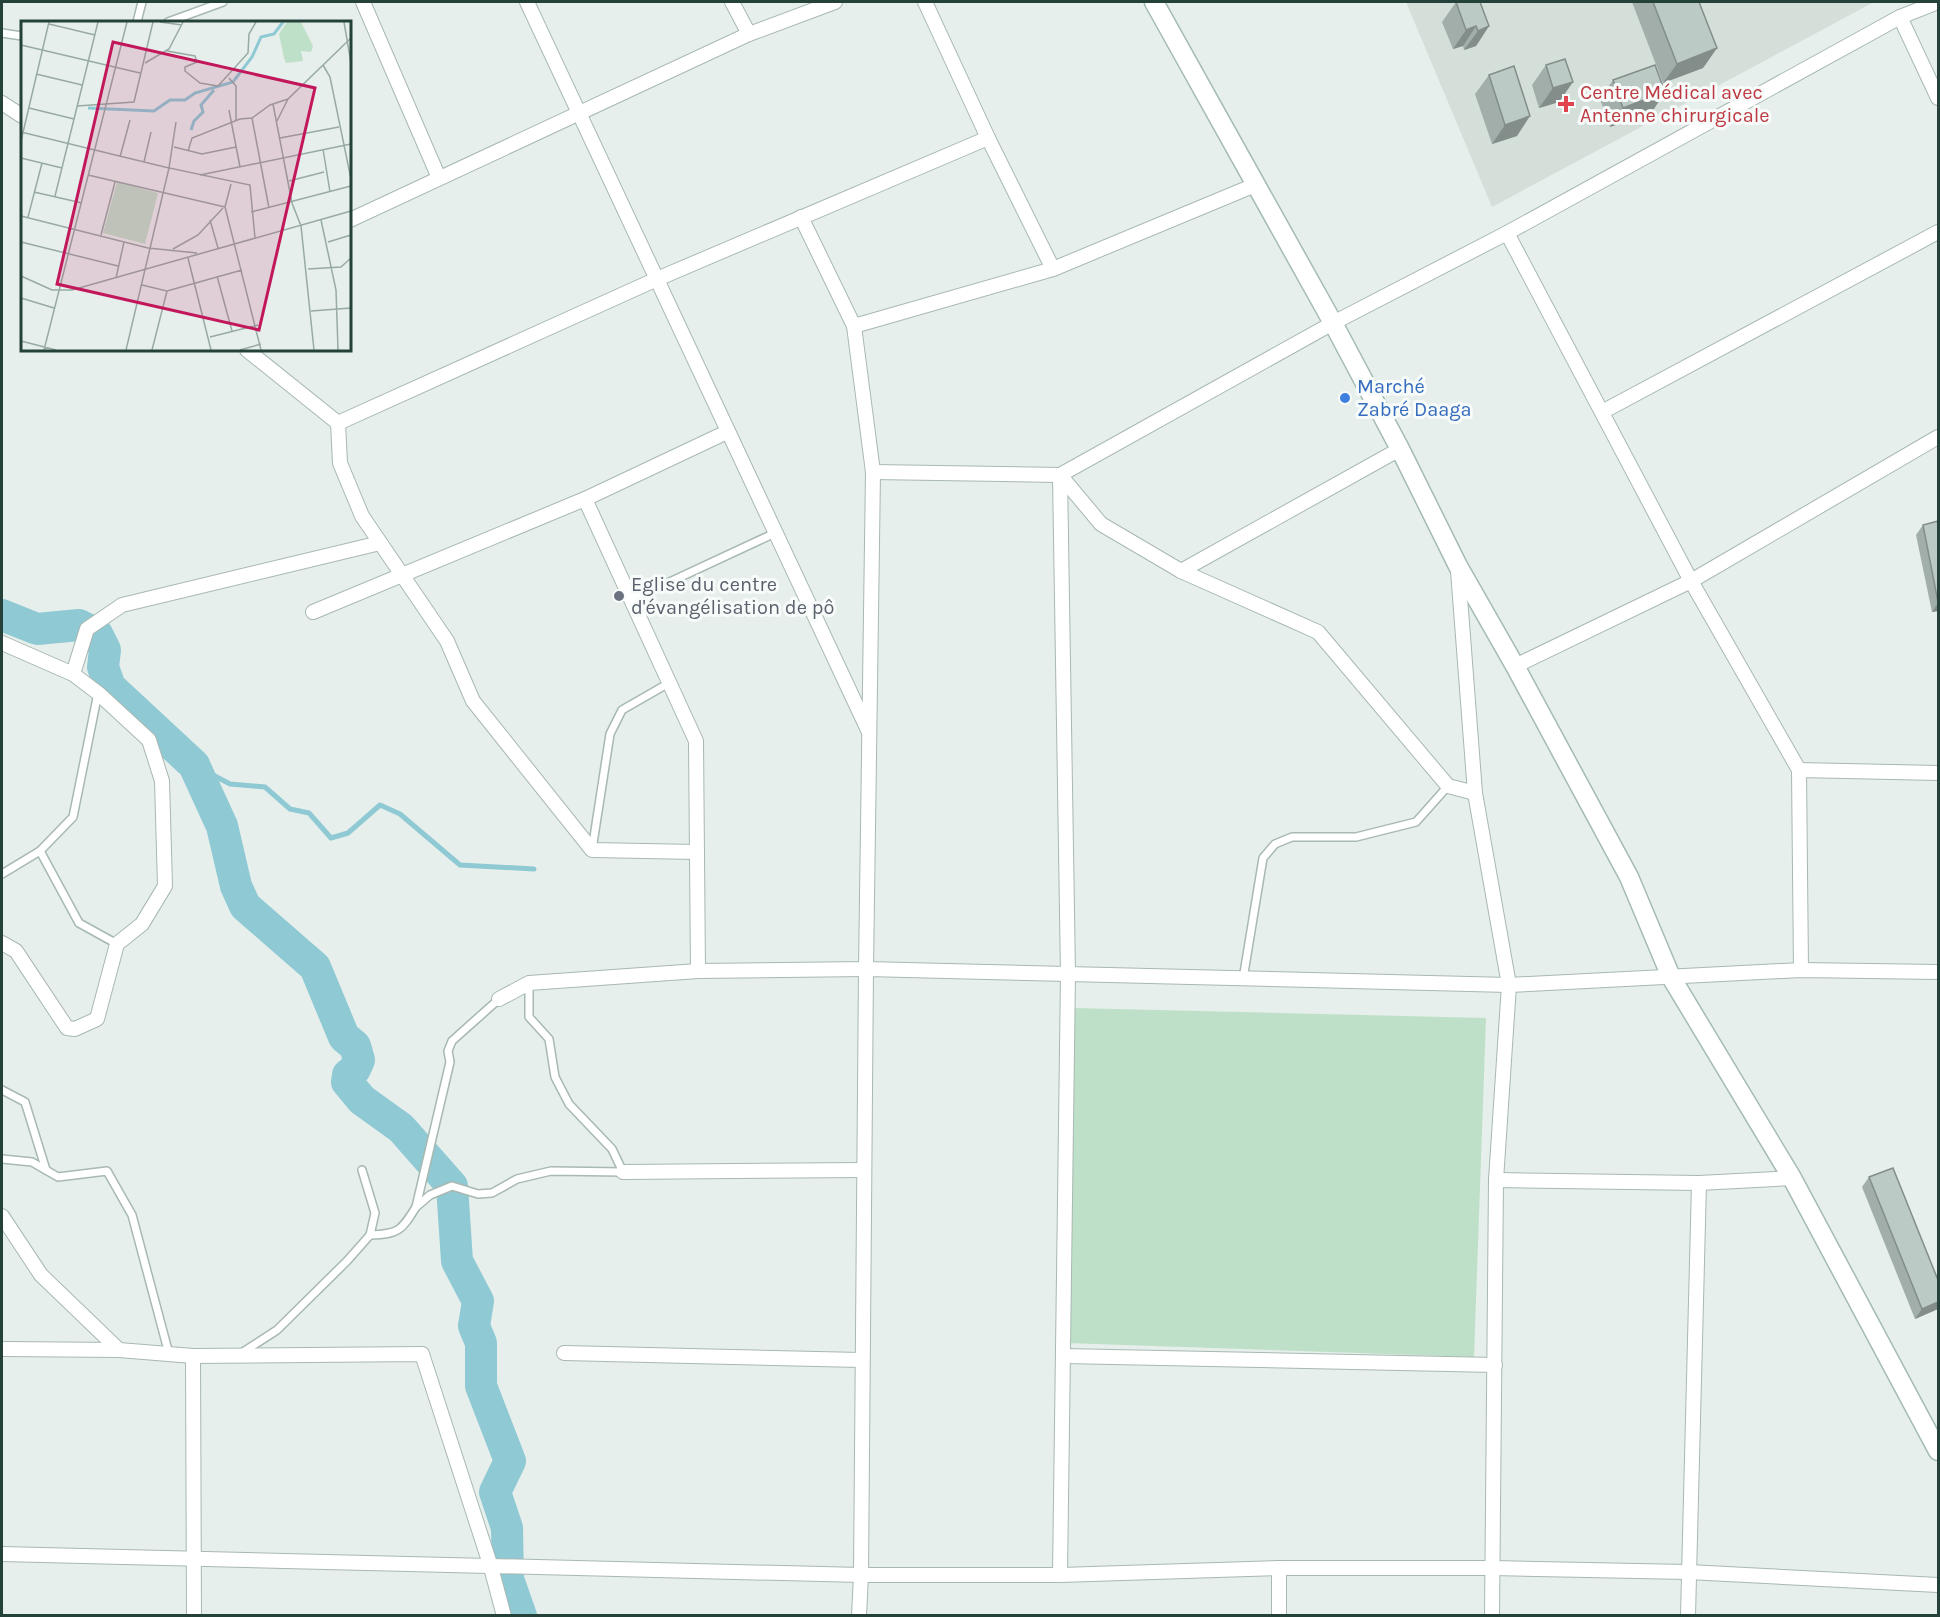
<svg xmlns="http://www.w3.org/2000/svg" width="1940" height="1617" font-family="Karla,sans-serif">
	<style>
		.built { fill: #d4dfda }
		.green { fill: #bfe0c8 }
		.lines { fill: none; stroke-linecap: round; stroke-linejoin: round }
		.stream { stroke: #8ec9d4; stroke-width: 5 }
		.river { stroke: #8ec9d4; stroke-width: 32 }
		.lane-casing { stroke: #a8b8b2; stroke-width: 10 }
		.street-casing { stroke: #a8b8b2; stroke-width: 16 }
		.secondary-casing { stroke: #a4bbb3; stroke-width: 21 }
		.lane { stroke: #fff; stroke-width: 7 }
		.street { stroke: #fff; stroke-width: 14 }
		.secondary { stroke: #fff; stroke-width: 18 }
		.wall { fill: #a1aea9 }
		.shaded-wall { fill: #838d89 }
		.building { fill: #bbcac4; stroke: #838d89; stroke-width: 1.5 }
		.health-dot { fill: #e0444e; stroke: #f7fbf9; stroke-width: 2 }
		.shop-dot { fill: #3f7fe0; stroke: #f7fbf9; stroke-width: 2 }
		.worship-dot { fill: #6b7280; stroke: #f7fbf9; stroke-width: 2 }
		.labels { text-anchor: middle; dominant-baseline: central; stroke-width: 6; stroke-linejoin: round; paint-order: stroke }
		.health-label { font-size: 20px; fill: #be3a42; stroke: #f7fbf9; text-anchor: start }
		.shop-label { font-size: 20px; fill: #366cbe; stroke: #f7fbf9; text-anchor: start }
		.worship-label { font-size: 20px; fill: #5b616d; stroke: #f7fbf9; text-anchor: start }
		.inset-river { fill: none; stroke: #8ec9d4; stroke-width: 3 }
		.inset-road { fill: none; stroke: #98aaa4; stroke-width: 1.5 }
		.view { fill: #c2185b; fill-opacity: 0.15; stroke: #c2185b; stroke-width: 3 }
		.inset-edge { fill: none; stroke: #24423a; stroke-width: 3 }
	</style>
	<rect width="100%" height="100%" fill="#e6efeb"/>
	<polygon class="built" points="1406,2 1874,2 1492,207"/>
	<polygon class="green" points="1074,1008 1486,1018 1474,1357 1065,1343"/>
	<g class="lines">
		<polyline class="stream" points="194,765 230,784 265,787 290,809 309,813 331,838 348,833 380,805 400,814 460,865 534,869"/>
		<polyline class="river" points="2,615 37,629 79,625 97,634 105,650 103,667 110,687 194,765 222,826 236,886 245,906 315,967 344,1037 355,1046 359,1060 355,1069 348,1075 347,1082 362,1100 401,1128 452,1186 457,1261 478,1301 474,1326 481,1343 481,1386 510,1461 495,1492 507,1528 508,1579 521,1616"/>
		<defs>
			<g id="lane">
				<polyline points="137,22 142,2"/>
				<polyline points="168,22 223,2"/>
				<polyline points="2,33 22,36"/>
				<polyline points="631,600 775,533"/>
				<polyline points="592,850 610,734 622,710 669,683"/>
				<polyline points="40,851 79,923 117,944"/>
				<polyline points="2,874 40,851 73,817 98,693"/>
				<polyline points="1243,979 1263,858 1275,844 1292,837 1356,837 1416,822 1448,786"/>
				<polyline points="2,1090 25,1102 46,1170"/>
				<polyline points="2,1159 32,1162 58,1177 107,1171 132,1215 169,1354"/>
				<polyline points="416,1207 430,1195 452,1186 478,1194 492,1193 517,1179 551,1171 623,1172 612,1149 569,1104 555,1077 549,1039 529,1017 529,983"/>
				<path d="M370,1235C399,1234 401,1231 416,1207L450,1062L448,1051L452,1041L499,999"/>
				<polyline points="240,1354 277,1330 347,1261 370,1235 375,1213 362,1170"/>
			</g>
			<g id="street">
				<polyline points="363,2 439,178"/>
				<polyline points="527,2 868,730"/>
				<polyline points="732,2 749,34"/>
				<polyline points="925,2 988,138 1053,269"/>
				<polyline points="1900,17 1938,98"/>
				<polyline points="2,103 22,116"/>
				<polyline points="801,217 854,326"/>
				<polyline points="350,220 749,34 835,2"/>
				<polyline points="1507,233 1691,581 1799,770"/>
				<polyline points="247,350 338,423 340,463 362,516 447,641 473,701 592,850 697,852"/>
				<polyline points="1602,412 1938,232"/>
				<polyline points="338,423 657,279 988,138"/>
				<polyline points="873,472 1060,475 1333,323 1507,233 1900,17 1938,2"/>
				<polyline points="1060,475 1068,974 1060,1575"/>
				<polyline points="1060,475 1101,524 1181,571 1318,632 1448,786 1475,793"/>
				<polyline points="585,499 696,741 698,971"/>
				<polyline points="1181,571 1400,449"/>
				<polyline points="1458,571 1475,793 1509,985 1496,1180 1492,1616"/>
				<polyline points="313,612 585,499 727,432"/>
				<polyline points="2,643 73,674 98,693 149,740 162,781 165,886 142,924 117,944 97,1019 75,1029 67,1028 16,951 2,943"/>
				<polyline points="1515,666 1691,581 1938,437"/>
				<polyline points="73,674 87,629 122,605 380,543"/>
				<polyline points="1801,970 1799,770 1938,773"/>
				<polyline points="499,999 529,983 698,971 866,969 873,472 854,326 1053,269 1255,185"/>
				<polyline points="623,1172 864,1170"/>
				<polyline points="1496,1180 1699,1183 1792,1178"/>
				<polyline points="2,1216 41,1275 119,1350"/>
				<polyline points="2,1349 119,1350 193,1356 422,1354 490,1564 504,1616"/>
				<polyline points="564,1353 861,1360"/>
				<polyline points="193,1356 194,1616"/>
				<polyline points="1063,1356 1495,1365"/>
				<polyline points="2,1554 861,1575 1060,1575 1279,1568 1493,1568 1688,1572 1938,1585"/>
				<polyline points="859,1616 861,1575 866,969 1509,985 1801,970 1938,972"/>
				<polyline points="1279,1616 1279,1568"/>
				<polyline points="1688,1616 1699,1183"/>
			</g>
			<polyline id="secondary" points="1154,2 1333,323 1400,449 1458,566 1515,666 1629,877 1671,977 1792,1178 1938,1451"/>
		</defs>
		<use href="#lane" class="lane-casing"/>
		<use href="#street" class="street-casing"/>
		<use href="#secondary" class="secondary-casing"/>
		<use href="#lane" class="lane"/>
		<use href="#street" class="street"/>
		<use href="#secondary" class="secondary"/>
	</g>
	<g class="wall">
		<polygon points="1456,2 1489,26 1476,46 1464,50 1463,46 1453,49 1442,22"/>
		<polygon points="1632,2 1699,2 1717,48 1703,68 1663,83"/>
		<polygon points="1546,65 1559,102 1539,108 1532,85"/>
		<polygon points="1489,75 1517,136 1492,144 1475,94"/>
		<polygon points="1613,80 1652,112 1610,127 1600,99"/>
		<polygon points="1938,521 1938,611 1932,612 1916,535 1923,525"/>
		<polygon points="1869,1177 1938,1309 1915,1319 1862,1187"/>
	</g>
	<g class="shaded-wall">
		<polygon points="1476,26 1463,46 1453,49 1466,30"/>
		<polygon points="1489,26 1476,46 1464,50 1478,31"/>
		<polygon points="1717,48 1703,68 1663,83 1677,64"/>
		<polygon points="1573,82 1559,102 1539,108 1553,88"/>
		<polygon points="1665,92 1652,112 1610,127 1623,108"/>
		<polygon points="1530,116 1517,136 1492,144 1505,125"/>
		<polygon points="1938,603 1938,611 1932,612"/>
		<polygon points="1938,1302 1938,1309 1915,1319 1922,1309"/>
	</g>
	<g class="building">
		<polygon points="1456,2 1480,2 1489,26 1478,31 1476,26 1466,30"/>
		<polygon points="1653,2 1699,2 1717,48 1677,64"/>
		<polygon points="1565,59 1573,82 1553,88 1546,65"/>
		<polygon points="1655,65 1665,92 1623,108 1613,80"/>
		<polygon points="1514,66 1530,116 1505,125 1489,75"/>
		<polygon points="1938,521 1938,602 1923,525"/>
		<polygon points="1893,1168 1938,1280 1938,1302 1922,1309 1869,1177"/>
	</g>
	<path class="health-dot" d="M1563 95h6v6h6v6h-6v6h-6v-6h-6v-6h6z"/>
	<circle class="shop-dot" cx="1345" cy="398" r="6"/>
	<circle class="worship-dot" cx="619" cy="596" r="6"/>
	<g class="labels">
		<g class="health-label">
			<text x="1580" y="92">Centre Médical avec<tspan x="1580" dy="23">Antenne chirurgicale</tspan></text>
		</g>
		<g class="shop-label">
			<text x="1357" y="386">Marché<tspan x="1357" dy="23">Zabré Daaga</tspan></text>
		</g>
		<g class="worship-label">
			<text x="631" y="584">Eglise du centre<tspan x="631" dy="23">d'évangélisation de pô</tspan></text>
		</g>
	</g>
	<g transform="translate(21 21)">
		<rect width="330" height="330" fill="#e6efeb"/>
		<path d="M266,1H280L292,25L290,31L280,30L282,40L265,42L263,37L258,13ZM96,161L137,172L124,223L82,212Z" fill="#bfe0c8"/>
		<path class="inset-river" d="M67,87L133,90L149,79H164L174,72L212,61L231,36L240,16L253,13L262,1M170,109L173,100L182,91L180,84L193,69"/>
		<path class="inset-road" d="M139,1L161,4M323,1L330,42M28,3L74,14M0,24L119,52M146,30L174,35L176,41L164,46V50L179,62L197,65L227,32L228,13L235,1M124,42L148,28L162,1M302,44L309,56L330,158M15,53L61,64M208,57L215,65V99M252,83L271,182L280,205L293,329M56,85L113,81L132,1M8,87L53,98M208,89L219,146M231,97L248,187M256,100L267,78L330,17M155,101L148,147L229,164L234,217M0,111L148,147L105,329M259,117L318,106M0,120L28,1M153,126L181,133L215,126M302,128L309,171M167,130L171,117L219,98L231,97L249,84L267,78M99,136L109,99M0,137L41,147M123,141L130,111M67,154L204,186M179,154L330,123M268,160L303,151M210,163L204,186L240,329M13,171L61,182M34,175L77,1M230,191L330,165M0,195L127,227L176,232M7,196L21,142M189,199L197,227M300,199L315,269L317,329M80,214L94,161M0,221L97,245M307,221L330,214M152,228L177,214L202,187M167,237L190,329M287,248L320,246L330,237M0,255L31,269H51L330,190M196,255L211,310M95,257L103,221M121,264L146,270L131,329M146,270L221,249M0,277L33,287M290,290L330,287M189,316L237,304M0,320L35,329M23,329L106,1M219,329L240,323"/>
		<path class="view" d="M92,21L294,67L238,309L36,263Z"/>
		<rect width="330" height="330" class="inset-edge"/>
	</g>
	<rect width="1940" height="1617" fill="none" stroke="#24423a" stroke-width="6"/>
</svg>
